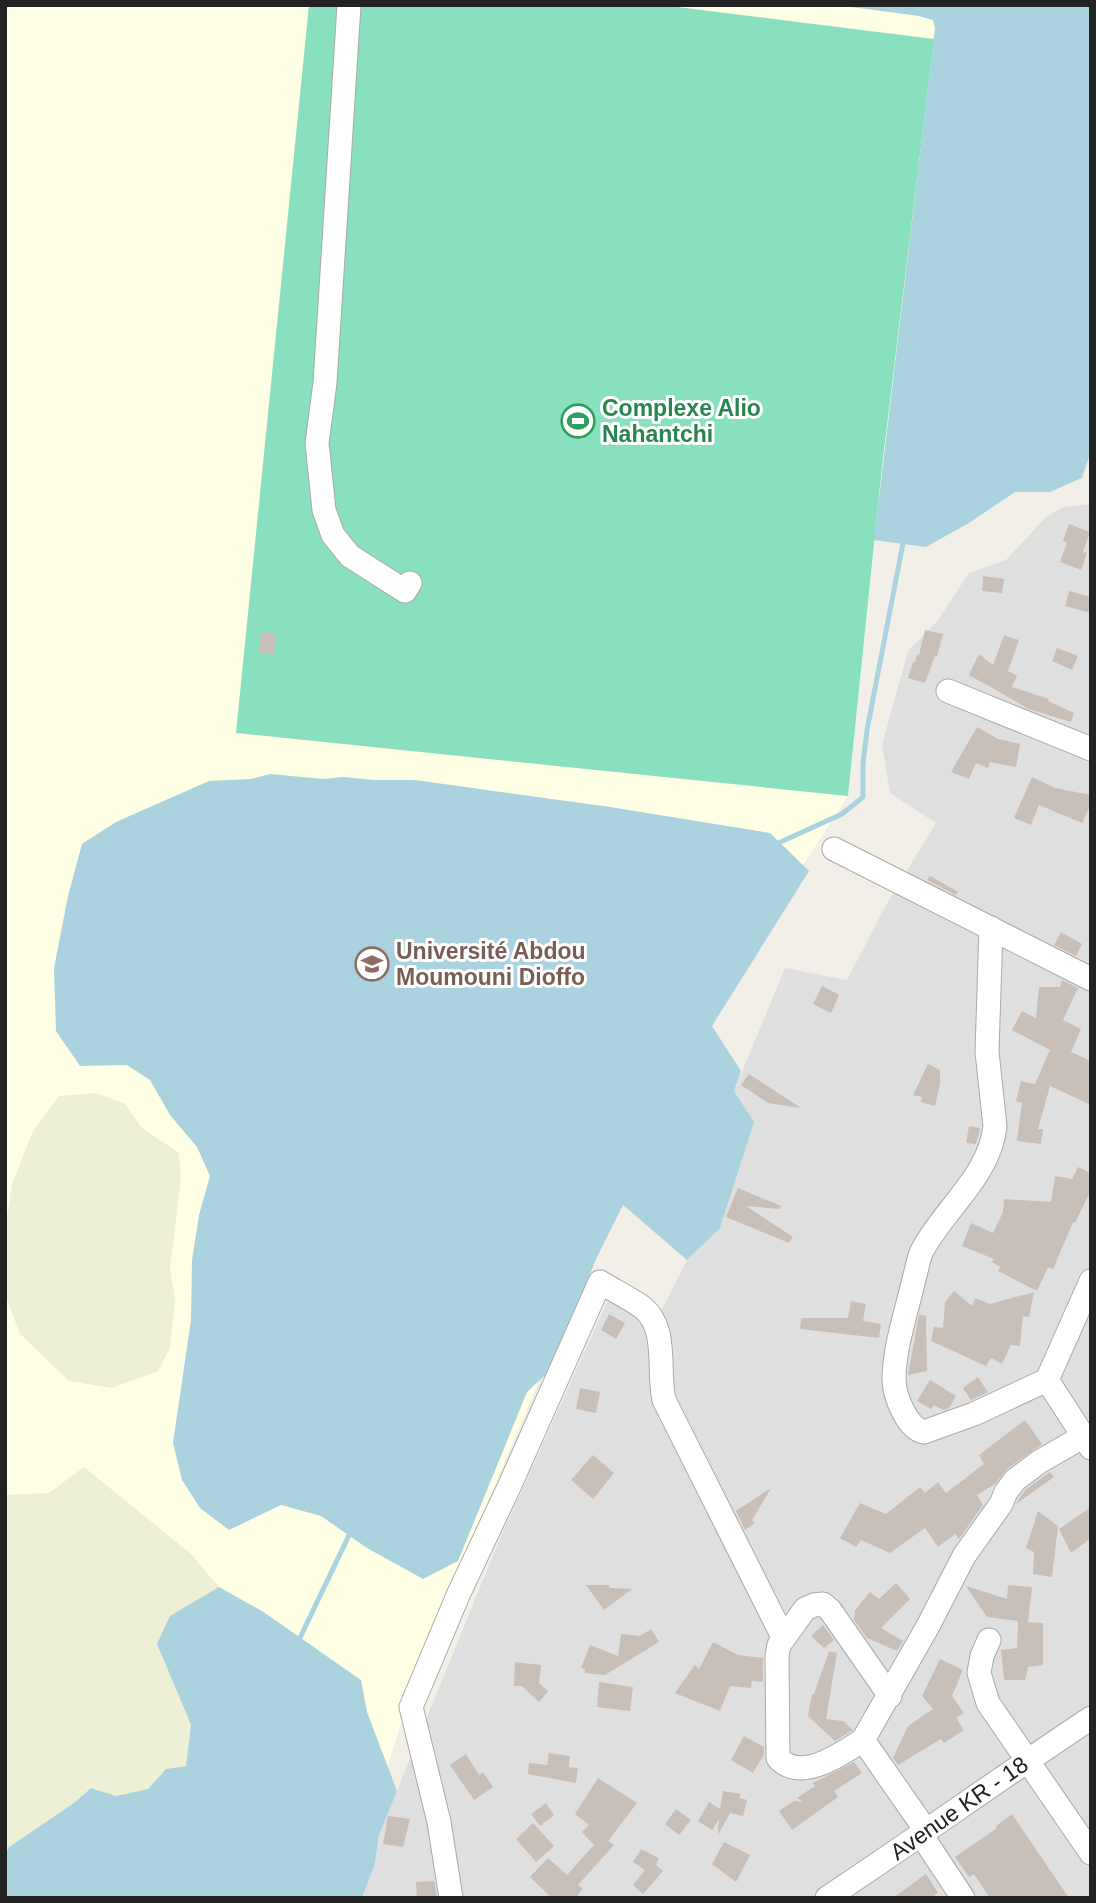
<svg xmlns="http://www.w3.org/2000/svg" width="1096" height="1903" font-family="Helvetica,sans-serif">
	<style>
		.residential { fill: #e0dfdf }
		.education { fill: #ffffe5 }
		.farmland { fill: #eef0d5 }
		.pitch { fill: #88e0be }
		.water { fill: #aad3df }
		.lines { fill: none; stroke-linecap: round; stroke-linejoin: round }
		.stream { stroke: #aad3df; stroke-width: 5 }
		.building { fill: #c7bfb8 }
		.minor-casing { stroke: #a9a9a9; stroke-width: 25 }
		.minor { stroke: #fff; stroke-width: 23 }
		.labels { text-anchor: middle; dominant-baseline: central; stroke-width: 6; stroke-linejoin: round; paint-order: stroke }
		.leisure-label { font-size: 23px; font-weight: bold; fill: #27864d; stroke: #fff; text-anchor: start }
		.education-label { font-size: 23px; font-weight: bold; fill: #785e54; stroke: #fff; text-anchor: start }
		.street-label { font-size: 23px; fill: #222; stroke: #fff }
	</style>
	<rect width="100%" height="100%" fill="#f2efe9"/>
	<polygon class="residential" points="1091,504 1091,1898 362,1898 375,1864 379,1835 498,1543 607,1302 662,1309 687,1260 720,1228 734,1091 785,968 847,980 885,907 936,823 890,793 882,745 908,651 938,620 969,573 1006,560 1046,517 1063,507"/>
	<polygon class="education" points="5,5 1091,5 884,455 848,796 667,1075 418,1669 370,1822 5,1898"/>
	<g class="farmland">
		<polygon points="96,1093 125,1104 142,1128 179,1153 181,1179 170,1269 175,1299 170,1348 158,1371 112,1388 69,1381 20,1334 6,1297 5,1287 5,1229 12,1184 33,1131 59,1096"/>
		<polygon points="84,1467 191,1554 219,1587 196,1602 157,1644 191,1725 186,1766 166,1769 149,1789 116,1796 91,1788 75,1803 9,1847 5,1856 5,1495 49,1493"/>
	</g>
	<polygon class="pitch" points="309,5 661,5 934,39 882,467 848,796 236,733"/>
	<g class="water">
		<polygon points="836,5 1091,5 1091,451 1082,478 1050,492 1015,492 969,523 926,547 874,540 935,28 933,20 919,16"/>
		<polygon points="270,774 323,779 344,777 374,780 415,780 610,807 770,833 809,871 712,1026 741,1071 734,1091 754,1122 720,1228 687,1260 623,1205 596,1259 554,1367 527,1392 458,1561 423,1579 367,1548 321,1516 281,1505 229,1530 200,1508 182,1480 173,1443 191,1320 192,1260 199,1215 210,1176 197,1147 170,1115 150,1080 127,1065 80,1066 56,1031 54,968 68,896 82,844 116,822 209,781 251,779"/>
		<polygon points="219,1587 262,1611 361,1680 367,1712 397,1791 379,1835 375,1864 362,1898 5,1898 5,1856 9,1847 74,1803 91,1788 116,1796 148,1789 166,1769 186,1766 191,1725 157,1644 170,1616"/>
	</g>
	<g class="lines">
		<g class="stream">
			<polyline points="774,845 842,814 863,797 863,764 867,730 904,538"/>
			<polyline points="297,1644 352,1529"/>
		</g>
	</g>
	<g class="building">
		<polygon points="1069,524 1090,532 1083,552 1087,553 1081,570 1060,562 1067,543 1063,541"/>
		<polygon points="983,576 1004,579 1002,593 982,591"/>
		<polygon points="1069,591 1091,597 1091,613 1065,606"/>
		<polygon points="925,630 943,634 937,657 935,656 925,683 908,678 913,662 915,662 917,655 919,655"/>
		<polygon points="261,632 276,633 274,655 259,653"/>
		<polygon points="1004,635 1019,640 1008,671 1017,676 1012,687 1049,699 1048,701 1074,713 1071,722 1029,709 969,675 979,654 993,665"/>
		<polygon points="1057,648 1078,656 1072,670 1052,661"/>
		<polygon points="977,727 998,739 1020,744 1016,767 990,762 988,768 976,763 969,779 951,772"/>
		<polygon points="1032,777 1055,788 1091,795 1091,804 1082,823 1039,805 1031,825 1014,818"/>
		<polygon points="930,876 958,892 956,895 927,880"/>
		<polygon points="1061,932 1082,944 1076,956 1054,945"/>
		<polygon points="1062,980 1078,988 1063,1020 1081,1029 1071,1052 1091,1061 1091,1105 1050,1086 1038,1129 1043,1129 1041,1144 1017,1141 1022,1103 1016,1101 1021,1081 1035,1084 1050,1050 1012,1030 1022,1011 1036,1018 1039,987 1060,987"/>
		<polygon points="822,986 839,995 831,1013 813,1004"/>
		<polygon points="928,1064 940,1070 940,1084 935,1106 921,1102 922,1097 913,1095"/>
		<polygon points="749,1074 801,1108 768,1103 741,1085"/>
		<polygon points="969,1126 980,1128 976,1144 966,1143"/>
		<polygon points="1078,1167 1091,1173 1091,1190 1075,1223 1073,1222 1053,1269 1048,1267 1037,1291 998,1271 1000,1267 992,1262 994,1259 962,1246 971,1223 993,1233 1003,1212 1004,1199 1051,1202 1055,1176 1072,1179"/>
		<polygon points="738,1188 781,1206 780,1209 746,1206 793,1237 789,1243 726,1217"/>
		<polygon points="954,1291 972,1306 975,1298 990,1304 1034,1292 1029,1317 1023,1316 1020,1346 1011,1345 1002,1364 991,1358 986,1366 931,1341 934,1327 943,1328 945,1302"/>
		<polygon points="851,1301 866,1304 863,1321 881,1324 879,1338 800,1329 801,1318 848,1318"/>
		<polygon points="609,1314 625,1323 616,1339 601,1330"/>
		<polygon points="919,1315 926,1316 927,1371 908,1375"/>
		<polygon points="978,1377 988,1392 971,1400 963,1388"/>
		<polygon points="930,1380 956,1396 949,1408 943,1410 934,1405 931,1409 917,1401"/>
		<polygon points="580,1388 600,1392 596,1413 576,1409"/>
		<polygon points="1025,1420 1042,1444 1007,1469 995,1484 977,1495 983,1505 959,1539 955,1534 938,1547 925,1528 890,1553 861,1540 856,1547 840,1538 860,1503 886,1514 920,1487 925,1493 938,1482 946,1493 984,1464 979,1455"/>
		<polygon points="593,1455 614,1473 593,1499 571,1480"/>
		<polygon points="1050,1472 1054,1477 1016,1504 1025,1490"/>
		<polygon points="771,1488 752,1520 755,1523 745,1530 736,1511"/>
		<polygon points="1091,1507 1091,1538 1071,1553 1059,1529"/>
		<polygon points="1038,1511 1058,1526 1052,1577 1033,1574 1034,1552 1026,1548"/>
		<polygon points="896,1583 910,1599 881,1628 903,1641 897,1651 867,1638 854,1620 855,1610 870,1592 879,1599"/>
		<polygon points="586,1585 609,1585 609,1588 632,1589 604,1610"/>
		<polygon points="1008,1585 1032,1587 1028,1622 1043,1623 1043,1665 1028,1667 1025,1680 1004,1680 1001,1650 1017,1648 1018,1621 987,1617 966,1586 1007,1599"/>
		<polygon points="823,1625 834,1640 824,1648 811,1636"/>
		<polygon points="651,1629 659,1642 605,1675 585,1673 585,1669 581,1668 590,1645 618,1656 621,1634 640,1636"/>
		<polygon points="713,1642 738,1655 763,1658 763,1682 752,1681 751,1688 730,1686 720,1711 675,1693 695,1665 699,1669"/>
		<polygon points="829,1651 837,1653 826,1719 843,1721 853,1730 835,1741 808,1716 812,1694 814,1694"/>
		<polygon points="940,1659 963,1670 952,1696 964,1713 956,1718 964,1730 944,1743 941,1739 898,1765 893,1758 908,1726 933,1709 922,1696"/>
		<polygon points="515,1662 541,1665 539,1683 548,1691 539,1702 522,1686 514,1686"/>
		<polygon points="599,1682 633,1687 630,1711 597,1707"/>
		<polygon points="744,1736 764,1747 764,1754 753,1773 731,1760"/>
		<polygon points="549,1753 570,1756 569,1767 578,1768 576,1783 528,1774 529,1763 547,1765"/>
		<polygon points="466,1754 479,1775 483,1772 493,1787 474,1800 450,1765"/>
		<polygon points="854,1762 862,1773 834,1791 838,1797 792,1830 779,1811 794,1801 803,1802 797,1798 815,1786 813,1783"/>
		<polygon points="598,1778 637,1803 608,1841 614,1845 578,1885 583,1889 575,1898 552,1898 530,1877 548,1858 567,1875 594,1845 582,1832 589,1825 575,1814"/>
		<polygon points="723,1791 741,1794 739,1798 747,1800 743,1816 730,1813 718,1835 719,1819 712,1830 698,1821 709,1802 720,1809"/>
		<polygon points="546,1803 554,1815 540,1826 531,1814"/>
		<polygon points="676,1809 691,1820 679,1835 665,1824"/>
		<polygon points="1012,1814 1069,1898 990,1898 974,1874 969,1877 955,1857 997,1828 996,1826"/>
		<polygon points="388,1816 410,1819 403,1847 383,1844"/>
		<polygon points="533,1823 554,1846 536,1862 516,1839"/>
		<polygon points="724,1842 750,1855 736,1882 712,1864"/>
		<polygon points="641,1849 659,1858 656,1865 663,1871 643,1894 633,1885 645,1870 633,1862"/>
		<polygon points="926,1874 938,1893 930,1898 893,1898"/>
		<polygon points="434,1881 437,1898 417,1898 416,1882"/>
	</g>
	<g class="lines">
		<defs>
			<g id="minor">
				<polyline points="349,5 325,383 317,443 324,510 333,535 350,556 405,591 410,583"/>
				<polyline points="948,691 1091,749"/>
				<polyline points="834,849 1091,979"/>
				<path d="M991,928L987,1052L995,1126C990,1175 946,1207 923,1249C918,1257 917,1270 914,1279C907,1310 894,1348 894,1379C894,1395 907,1429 924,1432L974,1414L1047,1380L1091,1281"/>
				<polyline points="1047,1380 1091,1448"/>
				<polyline points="989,1640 982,1656 979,1673 988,1703 1091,1853"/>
				<path d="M863,1740C841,1754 801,1783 778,1758L777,1656L779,1645L805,1609L814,1605L823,1604L830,1610L890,1696"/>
				<polyline points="927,1832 863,1740 928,1626 964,1556 1001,1504 1006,1492 1015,1480 1039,1462 1084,1436"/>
				<polyline points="922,1836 963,1898"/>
				<path d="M451,1898L439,1822L411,1707L459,1593L509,1487L600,1282C613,1290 629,1298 642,1307C669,1328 657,1370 664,1400L783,1637"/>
				<path d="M827,1898C916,1839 1002,1777 1091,1718"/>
			</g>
		</defs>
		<use href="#minor" class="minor-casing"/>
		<use href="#minor" class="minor"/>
	</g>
	<defs>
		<symbol id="stadium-ring" viewBox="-11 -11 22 22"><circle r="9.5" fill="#fff" stroke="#2e9e5b" stroke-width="1.5"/><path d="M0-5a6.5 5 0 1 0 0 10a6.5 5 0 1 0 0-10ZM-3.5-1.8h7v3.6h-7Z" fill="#2e9e5b"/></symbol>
		<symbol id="university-ring" viewBox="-11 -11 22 22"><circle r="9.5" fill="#fff" stroke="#8d6e63" stroke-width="1.5"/><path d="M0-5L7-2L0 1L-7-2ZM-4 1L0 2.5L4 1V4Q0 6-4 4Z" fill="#8d6e63"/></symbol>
	</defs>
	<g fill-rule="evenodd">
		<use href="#stadium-ring" x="559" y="402" width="38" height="38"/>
		<use href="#university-ring" x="353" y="945" width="38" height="38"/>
	</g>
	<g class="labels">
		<g class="leisure-label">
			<text x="602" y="408">Complexe Alio<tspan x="602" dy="26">Nahantchi</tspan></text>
		</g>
		<g class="education-label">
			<text x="396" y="951">Université Abdou<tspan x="396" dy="26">Moumouni Dioffo</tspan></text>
		</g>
		<g class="street-label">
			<text transform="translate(959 1808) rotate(-35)">Avenue KR - 18</text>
		</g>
	</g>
	<rect width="1096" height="1903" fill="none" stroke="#222222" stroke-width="14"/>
</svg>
